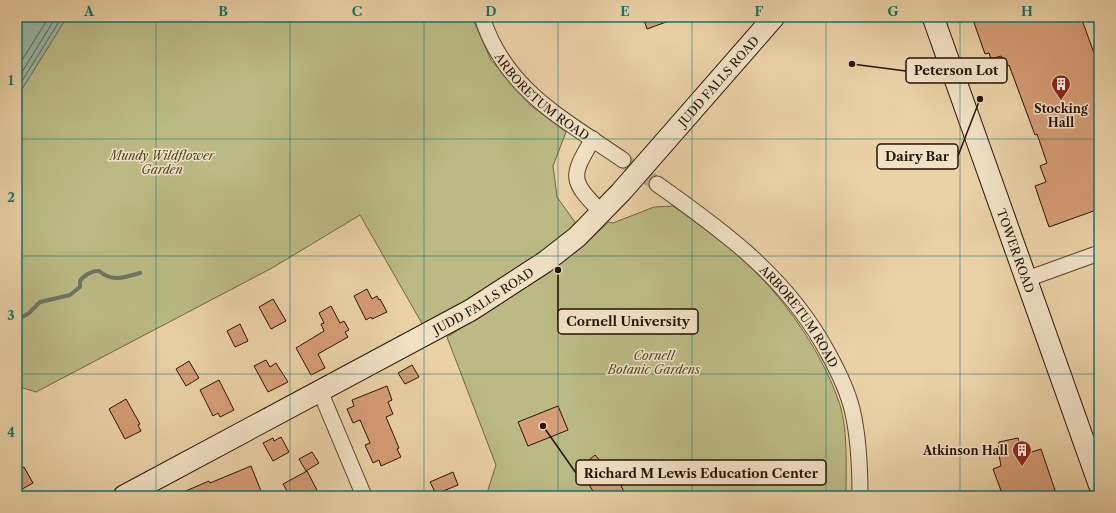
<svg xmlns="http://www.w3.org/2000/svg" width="1116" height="513" font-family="'Libre Caslon Text',serif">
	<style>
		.green { fill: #bbba84; stroke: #726642 }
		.water { fill: #98b7a6; stroke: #6c7564 }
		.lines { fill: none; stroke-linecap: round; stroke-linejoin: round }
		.shore { stroke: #616453; stroke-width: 1 }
		.stream { stroke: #6c7564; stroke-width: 4 }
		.building { fill: #d59c75; stroke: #2a1200 }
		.street-tunnel { stroke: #c4ab85; stroke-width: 15; stroke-dasharray: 15 8; stroke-linecap: butt }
		.street-casing { stroke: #5a422a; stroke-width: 17 }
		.secondary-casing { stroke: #2a1200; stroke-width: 23 }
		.street { stroke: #f1e1c5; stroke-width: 15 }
		.secondary { stroke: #f1e1c5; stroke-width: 21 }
		.grid { fill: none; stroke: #0f766e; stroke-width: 1; stroke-opacity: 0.55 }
		.labels { text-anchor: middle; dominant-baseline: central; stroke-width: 3; stroke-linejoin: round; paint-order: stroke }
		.street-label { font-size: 12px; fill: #2a1200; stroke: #f1e1c5 }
		.poi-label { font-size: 12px; font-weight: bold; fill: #2a1200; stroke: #f1e1c5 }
		.park-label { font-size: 12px; font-style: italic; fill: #564428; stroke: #f1e1c5 }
		.leader { fill: none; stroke: #2a1200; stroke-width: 1.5 }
		.callout-dot { fill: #2a1200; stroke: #f1e1c5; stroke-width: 1.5 }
		.callout { fill: #f1e1c5; stroke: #2a1200; stroke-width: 1.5 }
		.callout-label { font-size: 13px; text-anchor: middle; font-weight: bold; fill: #2a1200 }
		.neatline { fill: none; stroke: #0f766e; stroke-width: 1.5 }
		.grid-label { font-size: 13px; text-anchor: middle; font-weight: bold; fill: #0f766e }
	</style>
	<rect width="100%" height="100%" fill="#ead1a6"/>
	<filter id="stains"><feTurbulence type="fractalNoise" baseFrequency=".005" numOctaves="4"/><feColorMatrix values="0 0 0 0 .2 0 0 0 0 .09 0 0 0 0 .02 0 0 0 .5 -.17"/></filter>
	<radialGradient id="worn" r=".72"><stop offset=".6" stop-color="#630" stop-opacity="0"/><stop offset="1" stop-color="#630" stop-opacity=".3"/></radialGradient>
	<g class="green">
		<polygon points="67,17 472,17 491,60 530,105 566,132 553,166 557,197 577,225 514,272 424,327 360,215 272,268 36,392 17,386 17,97"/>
		<path d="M673,206C691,219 710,232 727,246C775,284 821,347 840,405C848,431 846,469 846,496H486L496,465L447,337L524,288L573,254L609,222L613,223L654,207Z"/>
	</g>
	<polygon class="water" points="17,17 67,17 17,97"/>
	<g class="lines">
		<g class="shore">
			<polyline points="17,68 49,17"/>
			<polyline points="17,80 56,17"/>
			<polyline points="17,89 62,17"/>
		</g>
		<path class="stream" d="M17,320L29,313L40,302L70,295L80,287V281C83,276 93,270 99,271C114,283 123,277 140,273"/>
	</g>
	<g class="building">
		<polygon points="643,17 677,17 677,18 647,29"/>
		<polygon points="972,17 1081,17 1099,67 1099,209 1049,227 1035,186 1046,182 1040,166 1047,163 1037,134 1035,135 1009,65 1005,67 1001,56 991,59 989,53 985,54"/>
		<polygon points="367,289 372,299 377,296 379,300 380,299 387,312 372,319 371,317 366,320 354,296"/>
		<polygon points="273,299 286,321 271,329 259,307"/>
		<polygon points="331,306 340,323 344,321 349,330 345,332 348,337 318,354 325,368 311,375 296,348 324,331 321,324 324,323 319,313"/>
		<polygon points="240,324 248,341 235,347 227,331"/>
		<polygon points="266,360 270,367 276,363 288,382 268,392 254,366"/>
		<polygon points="189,361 199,378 186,386 176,369"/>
		<polygon points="412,365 419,377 405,384 398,373"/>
		<polygon points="219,380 234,410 220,417 218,413 213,416 200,390"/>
		<polygon points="387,386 392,400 388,402 393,414 386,417 399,448 397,449 401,457 381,466 379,460 373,463 365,445 370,443 360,420 353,423 347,409 354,406 352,400"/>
		<polygon points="126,399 140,424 138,425 141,431 125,439 109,409"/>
		<polygon points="558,406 568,430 528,446 518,422"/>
		<polygon points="281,437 289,452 273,461 263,443 273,438 274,441"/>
		<polygon points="1018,438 1023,455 1041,449 1057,496 1003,496 993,469 1001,466 998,449 999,442"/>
		<polygon points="312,452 319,463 306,471 299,459"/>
		<polygon points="595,455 611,473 614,472 617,477 626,496 596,496 583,475 588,472 583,465"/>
		<polygon points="251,466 261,491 248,496 174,496 209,481 210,483"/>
		<polygon points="24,467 33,483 17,492 17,471"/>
		<polygon points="307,471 320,496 290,496 283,484"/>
		<polygon points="453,472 458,485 436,494 430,482"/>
	</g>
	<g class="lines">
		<polyline class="street-tunnel" points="623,160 657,184"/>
		<defs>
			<g id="street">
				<path id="s1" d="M482,17C505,90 564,119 623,160"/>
				<path d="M593,139C570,177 570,180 601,212"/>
				<path id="s2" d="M657,184C725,232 788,278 828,353C838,371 847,389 852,409C859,438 860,466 860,496"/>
				<polyline points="1027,279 1099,253"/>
				<polyline points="320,391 364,496"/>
			</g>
			<g id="secondary">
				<path id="s3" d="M933,17L1099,484"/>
				<path id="s4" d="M124,496L471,310L545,262L577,237L621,192L774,17"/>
			</g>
		</defs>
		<use href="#street" class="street-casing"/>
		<use href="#secondary" class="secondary-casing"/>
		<use href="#street" class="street"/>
		<use href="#secondary" class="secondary"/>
	</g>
	<path class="grid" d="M156,17V496M290,17V496M424,17V496M558,17V496M692,17V496M826,17V496M960,17V496M17,139H1099M17,256H1099M17,374H1099"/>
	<defs>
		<symbol id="building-pin" viewBox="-11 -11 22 30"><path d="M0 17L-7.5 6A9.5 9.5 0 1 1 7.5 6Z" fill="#8f2418" stroke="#f1e1c5"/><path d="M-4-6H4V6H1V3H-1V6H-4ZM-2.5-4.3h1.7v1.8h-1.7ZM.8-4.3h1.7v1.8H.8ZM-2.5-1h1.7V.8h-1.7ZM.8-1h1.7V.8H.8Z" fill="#fff"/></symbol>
	</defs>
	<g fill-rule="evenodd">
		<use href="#building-pin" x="1050" y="73" width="22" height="30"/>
		<use href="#building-pin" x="1011" y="439" width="22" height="30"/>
	</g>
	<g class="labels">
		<g class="street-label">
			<text stroke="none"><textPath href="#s4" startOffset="733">JUDD FALLS ROAD</textPath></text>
			<text stroke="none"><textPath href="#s1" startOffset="102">ARBORETUM ROAD</textPath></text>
			<text stroke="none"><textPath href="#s3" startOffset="248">TOWER ROAD</textPath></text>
			<text stroke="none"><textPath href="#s4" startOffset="409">JUDD FALLS ROAD</textPath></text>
			<text stroke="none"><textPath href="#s2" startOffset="196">ARBORETUM ROAD</textPath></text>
		</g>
		<g class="poi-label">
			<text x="1061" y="108">Stocking<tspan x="1061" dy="14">Hall</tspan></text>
			<text x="1008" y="450" text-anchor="end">Atkinson Hall</text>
		</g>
		<g class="park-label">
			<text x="162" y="155">Mundy Wildflower<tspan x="162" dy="14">Garden</tspan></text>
			<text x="654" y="355">Cornell<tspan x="654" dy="14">Botanic Gardens</tspan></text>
		</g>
	</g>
	<path class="leader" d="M852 64L906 71M980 99L958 156M558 270L558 321M543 426L576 473"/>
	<g class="callout-dot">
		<circle cx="852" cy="64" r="4"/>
		<circle cx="980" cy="99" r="4"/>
		<circle cx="558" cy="270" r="4"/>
		<circle cx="543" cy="426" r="4"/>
	</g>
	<g class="callout">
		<rect x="906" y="58" width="101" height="25" rx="4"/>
		<rect x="877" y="144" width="81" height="25" rx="4"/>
		<rect x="558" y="309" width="140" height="25" rx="4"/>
		<rect x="576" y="460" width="250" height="25" rx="4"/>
	</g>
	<g class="callout-label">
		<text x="956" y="75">Peterson Lot</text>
		<text x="917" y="161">Dairy Bar</text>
		<text x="628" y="326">Cornell University</text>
		<text x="701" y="478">Richard M Lewis Education Center</text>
	</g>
	<rect width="1116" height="513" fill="none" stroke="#ead1a6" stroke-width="44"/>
	<rect x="22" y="22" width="1072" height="469" class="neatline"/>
	<g class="grid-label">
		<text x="89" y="16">A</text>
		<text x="223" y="16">B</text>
		<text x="357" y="16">C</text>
		<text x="491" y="16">D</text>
		<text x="625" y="16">E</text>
		<text x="759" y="16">F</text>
		<text x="893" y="16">G</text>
		<text x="1027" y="16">H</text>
		<text x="11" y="85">1</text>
		<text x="11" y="202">2</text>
		<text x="11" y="320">3</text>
		<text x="11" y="437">4</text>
	</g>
	<rect width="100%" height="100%" filter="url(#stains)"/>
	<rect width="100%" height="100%" fill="url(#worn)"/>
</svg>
